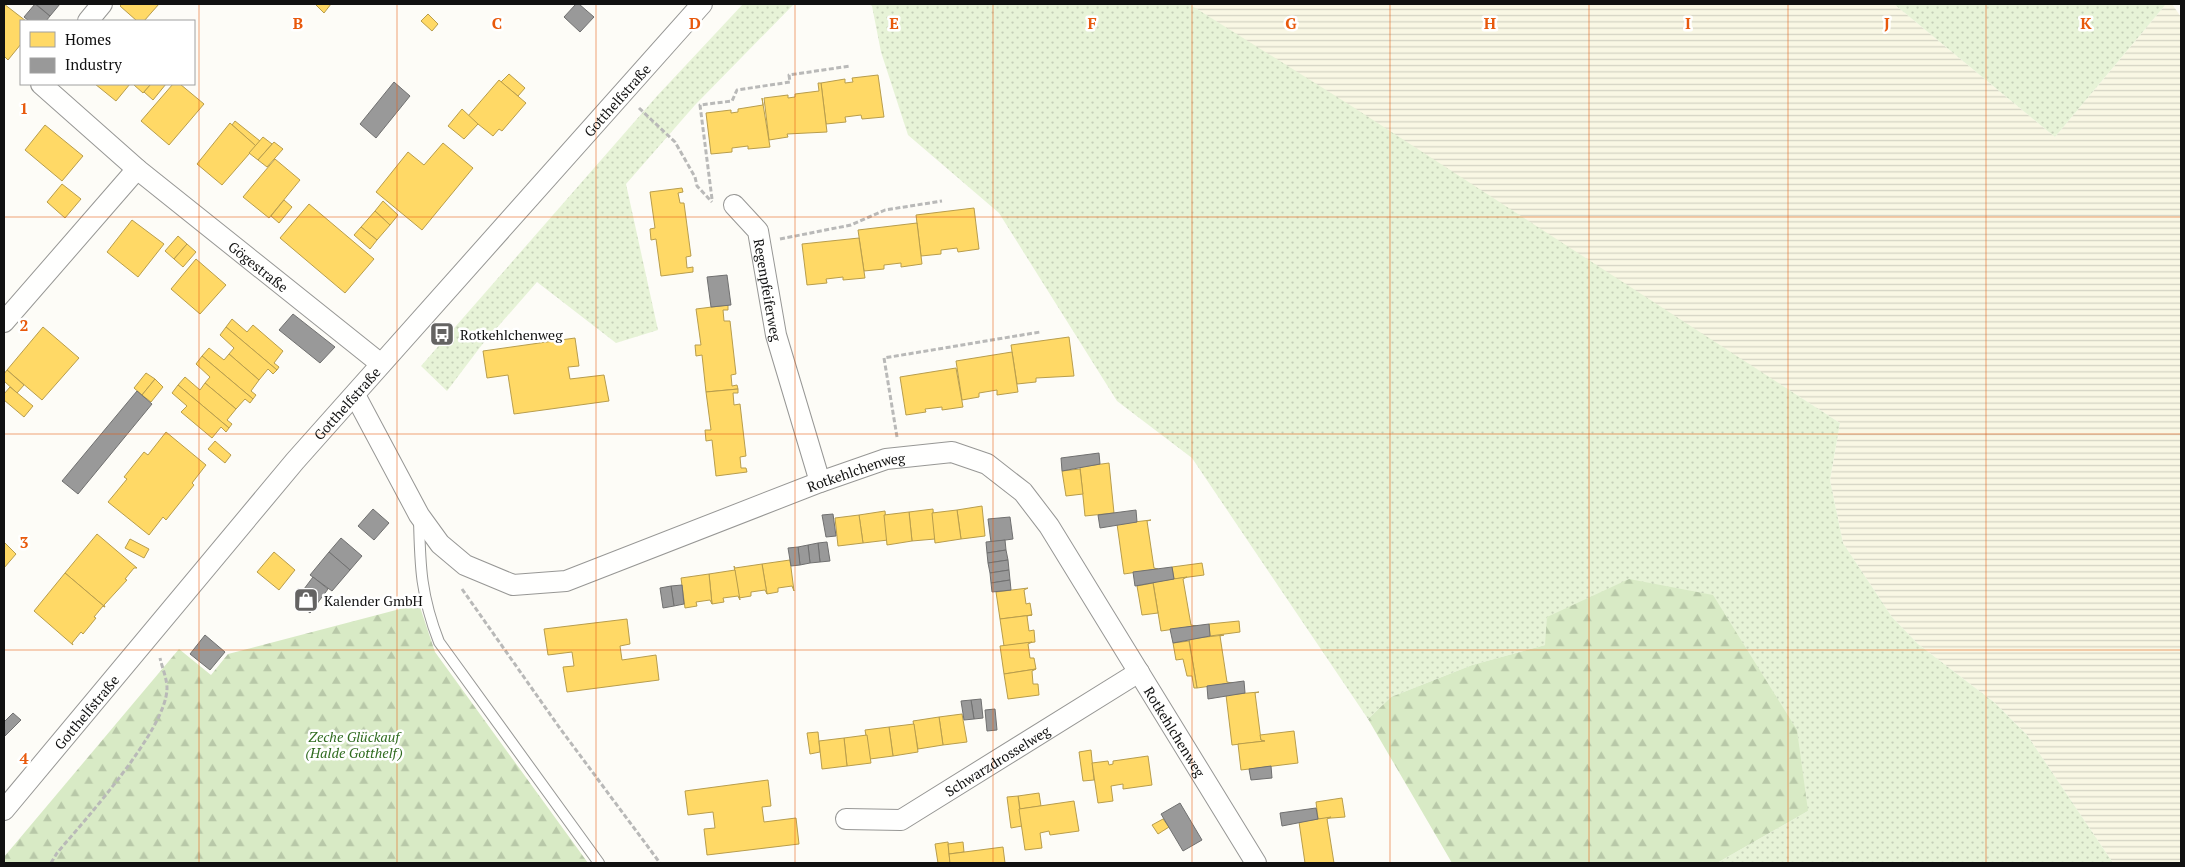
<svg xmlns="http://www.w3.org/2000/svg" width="2185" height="867" font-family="'PT Serif',serif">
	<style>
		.farmland { fill: url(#farmland-rules) }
		.grass { fill: url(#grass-dots) }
		.forest { fill: url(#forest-firs) }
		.homes { fill: #ffd966; stroke: #b89d4c }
		.industry { fill: #999; stroke: #707070 }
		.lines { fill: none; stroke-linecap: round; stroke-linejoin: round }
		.service-casing { stroke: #979795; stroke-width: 12 }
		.minor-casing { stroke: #979795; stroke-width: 22 }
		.path { stroke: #b9b9b8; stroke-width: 3; stroke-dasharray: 5 2.5; stroke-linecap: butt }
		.service { stroke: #fffffe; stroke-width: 10 }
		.minor { stroke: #fffffe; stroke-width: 20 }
		.grid { fill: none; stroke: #e8590c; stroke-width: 1; stroke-opacity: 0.55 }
		.labels { text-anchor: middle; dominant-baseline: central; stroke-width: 5; stroke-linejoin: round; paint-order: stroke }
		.street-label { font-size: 14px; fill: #111; stroke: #fff }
		.poi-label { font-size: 14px; fill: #111; stroke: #fff; text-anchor: start }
		.park-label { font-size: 14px; font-style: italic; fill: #2f6b1f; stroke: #fff }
		.grid-label { font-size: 16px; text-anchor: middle; font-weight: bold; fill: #e8590c; stroke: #fff; stroke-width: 5; stroke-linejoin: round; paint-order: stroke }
	</style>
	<defs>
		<pattern id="farmland-rules" width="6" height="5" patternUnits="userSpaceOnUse" patternTransform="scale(1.25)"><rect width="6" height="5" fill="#f9f7e4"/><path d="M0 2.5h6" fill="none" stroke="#d4d3c3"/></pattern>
		<pattern id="grass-dots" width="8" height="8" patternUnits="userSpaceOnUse" patternTransform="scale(1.25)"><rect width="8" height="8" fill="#e7f3d7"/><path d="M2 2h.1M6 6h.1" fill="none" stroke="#c5cfb8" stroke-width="1.8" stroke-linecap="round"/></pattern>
		<pattern id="forest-firs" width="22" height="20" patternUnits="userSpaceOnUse" patternTransform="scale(1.25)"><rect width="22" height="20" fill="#d8eac5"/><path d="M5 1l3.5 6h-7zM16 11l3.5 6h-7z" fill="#b8c8a8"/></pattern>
	</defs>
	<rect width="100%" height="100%" fill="#fdfcf7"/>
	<polygon class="farmland" points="1189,4 1894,4 2055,137 2166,4 2172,4 2181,17 2181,863 2113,863 2027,735 1995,703 1918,644 1892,617 1843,543 1830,480 1840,423"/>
	<g class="grass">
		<polygon points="743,4 794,4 695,105 626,184 658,330 616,343 537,282 481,346 447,391 421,366 657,96"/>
		<polygon points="869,4 1189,4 1353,107 1840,423 1830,480 1843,543 1892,617 1918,644 1995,703 2027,735 2113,863 1717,863 1808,811 1545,645 1472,665 1391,697 1368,719 1192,458 1117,401 999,213 908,135 881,52 872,6"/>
		<polygon points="1894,4 2166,4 2055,137"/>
	</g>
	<g class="forest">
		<polygon points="1629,579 1713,595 1797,730 1808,811 1717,863 1452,863 1368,719 1391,697 1472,665 1545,645 1547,617"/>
		<polygon points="419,604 435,652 588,863 4,863 4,857 179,649 211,675 228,654"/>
	</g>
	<g class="homes">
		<polygon points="4,4 26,21 21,21 21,44 8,60 4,56"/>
		<polygon points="122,4 159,4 144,21 137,21 120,6"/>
		<polygon points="315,4 331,4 324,13"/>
		<polygon points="428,14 438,24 432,31 421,21"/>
		<polygon points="509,74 525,88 518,96 501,82"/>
		<polygon points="878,75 884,117 862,119 861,115 845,117 846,122 826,124 821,83 845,79 845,83 853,82 852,78"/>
		<polygon points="499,80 526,103 502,131 499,129 493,136 468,116"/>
		<polygon points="818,83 821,83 827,132 787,134 788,137 769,140 764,98 788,95 788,98 795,97 795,94 819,91"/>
		<polygon points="95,84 130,84 116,101"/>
		<polygon points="135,84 151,84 143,93 134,85"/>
		<polygon points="151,84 166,84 153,100 144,92"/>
		<polygon points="173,84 180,84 204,104 169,145 141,121"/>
		<polygon points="762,98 770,147 748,149 748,146 732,148 732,152 711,154 706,113 731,110 731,113 738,112 738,109 763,105"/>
		<polygon points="462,109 478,124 464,139 448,126"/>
		<polygon points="235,121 260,141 256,146 232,125"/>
		<polygon points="230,123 256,146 222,185 197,164"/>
		<polygon points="45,125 83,156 62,181 25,150"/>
		<polygon points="263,137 272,144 258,160 249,153"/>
		<polygon points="274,142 283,149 267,167 258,160"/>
		<polygon points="443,143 473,168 422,230 376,192 408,152 424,165"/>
		<polygon points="275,159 300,180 269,218 243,197"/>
		<polygon points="62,184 81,199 65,218 47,202"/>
		<polygon points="682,188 683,192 678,193 680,203 684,203 691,256 686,257 687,268 693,267 693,272 661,276 656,239 651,240 650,229 655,228 650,192"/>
		<polygon points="284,200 292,207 279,223 271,216"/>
		<polygon points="383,201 398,215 390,225 375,211"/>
		<polygon points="309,204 374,259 345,293 280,238"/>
		<polygon points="974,208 979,249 958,252 957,248 941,250 941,254 921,256 916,215"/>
		<polygon points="375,211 390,225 377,240 361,227"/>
		<polygon points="132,220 164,244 138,277 107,252"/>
		<polygon points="917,223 922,264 901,267 901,263 884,265 884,269 864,271 858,230"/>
		<polygon points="361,227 377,240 370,249 354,235"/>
		<polygon points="178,236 187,244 174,259 165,251"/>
		<polygon points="859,238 865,278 843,280 843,277 826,279 827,283 807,285 802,244"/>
		<polygon points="187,244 196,252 183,267 174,259"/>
		<polygon points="196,259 226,285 200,314 171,289"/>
		<polygon points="728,305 728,310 723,310 724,321 730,321 736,374 731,375 732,386 737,385 738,389 706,392 702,355 696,356 695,345 701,345 696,309"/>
		<polygon points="232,319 247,332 253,325 283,351 274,363 279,367 277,370 226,327"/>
		<polygon points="43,327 79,358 42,400 7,370"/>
		<polygon points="226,327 277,370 273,374 268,369 259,380 229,354 234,348 220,335"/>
		<polygon points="1069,337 1074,376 1036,378 1036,382 1017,384 1011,345"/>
		<polygon points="575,338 579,366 568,367 570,379 604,375 609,401 514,414 508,375 487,378 483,351"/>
		<polygon points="209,348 224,360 229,354 259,380 251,391 256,395 253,399 202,356"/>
		<polygon points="1012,352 1018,392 997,395 997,390 979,393 979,397 962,400 956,361"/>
		<polygon points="202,356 253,399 250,403 245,399 236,409 205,383 210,377 196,364"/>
		<polygon points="956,368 963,407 942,410 942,407 925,409 926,412 906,415 900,377"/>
		<polygon points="7,370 24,385 17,393 4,381 4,374"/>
		<polygon points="146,373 155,379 142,395 134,388"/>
		<polygon points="185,377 200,390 205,383 236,409 227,420 232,424 229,428 178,385"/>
		<polygon points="155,379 163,387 151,402 142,395"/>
		<polygon points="178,385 229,428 226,432 221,427 212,438 181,412 187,406 172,393"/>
		<polygon points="10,387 33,406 24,417 4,400 4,394"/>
		<polygon points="738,389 738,393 733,393 734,405 740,404 746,456 740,457 741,468 746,468 747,472 716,476 712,440 706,441 705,430 711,430 706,392"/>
		<polygon points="166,432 206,465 192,483 194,485 166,520 163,517 149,535 108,502 127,479 124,477 144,452 148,455"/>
		<polygon points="215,441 231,455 225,463 208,449"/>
		<polygon points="1109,463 1114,513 1085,516 1080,467"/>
		<polygon points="1080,469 1083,494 1066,496 1062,471"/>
		<polygon points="982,506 985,536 961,539 957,510"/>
		<polygon points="933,509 935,539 912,541 909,512"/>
		<polygon points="957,510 961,539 935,543 932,513"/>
		<polygon points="885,511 888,540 863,543 859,515"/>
		<polygon points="909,512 912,541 887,545 884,515"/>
		<polygon points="859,515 863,543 838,546 835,518"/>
		<polygon points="1151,520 1147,521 1154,568 1158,569 1124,574 1117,524"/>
		<polygon points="97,534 137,568 134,568 125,579 127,580 104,605 105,607 65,573"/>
		<polygon points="130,539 149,549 144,558 125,548"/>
		<polygon points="4,542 16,554 4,568"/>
		<polygon points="274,552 295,570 279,590 257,572"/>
		<polygon points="790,560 794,591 792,586 778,588 778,592 767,594 762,564"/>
		<polygon points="1202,563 1204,575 1174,579 1172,567"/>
		<polygon points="762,564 767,594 765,590 751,592 751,596 739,598 734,566 735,568"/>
		<polygon points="735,570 740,600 738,596 723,598 724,602 712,604 709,574"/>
		<polygon points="65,573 105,607 103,606 94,617 96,618 83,634 81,632 72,643 73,645 34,611"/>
		<polygon points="709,574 712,604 710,600 696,602 697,606 685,608 681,578"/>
		<polygon points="1187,577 1183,579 1191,625 1196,626 1161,631 1153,582"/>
		<polygon points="1153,583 1158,613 1142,615 1137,586"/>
		<polygon points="1028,588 1024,590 1026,604 1030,603 1032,615 1000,619 996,592"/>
		<polygon points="1032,615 1027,616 1029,631 1034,630 1035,642 1004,646 1000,619"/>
		<polygon points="627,619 630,644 620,646 622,660 656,655 659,680 567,692 563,667 574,666 572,652 548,655 544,629"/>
		<polygon points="1239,621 1240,632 1210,636 1209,624"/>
		<polygon points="1224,635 1220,636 1227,682 1232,683 1197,688 1189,639"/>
		<polygon points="1189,641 1197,688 1194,688 1192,676 1187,676 1183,659 1176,660 1173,643"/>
		<polygon points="1032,642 1028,644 1030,658 1034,658 1036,669 1004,674 1000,646"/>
		<polygon points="1036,669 1032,671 1033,684 1038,684 1039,695 1008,699 1004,674"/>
		<polygon points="1259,692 1255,693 1261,740 1265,741 1232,745 1226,695"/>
		<polygon points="962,714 967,742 943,745 939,717"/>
		<polygon points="939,717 943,745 918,749 913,721"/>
		<polygon points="914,724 918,752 893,756 889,727"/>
		<polygon points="889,727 893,756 870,759 865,730"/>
		<polygon points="1294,731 1298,763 1241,770 1238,744 1265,741 1261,740 1260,735"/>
		<polygon points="818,732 820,752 810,754 807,733"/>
		<polygon points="867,735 871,763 847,766 844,738"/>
		<polygon points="844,738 847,766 822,769 819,741"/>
		<polygon points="1091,750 1094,780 1083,781 1079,752"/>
		<polygon points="1148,756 1152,785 1123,789 1123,784 1111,786 1113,801 1098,803 1092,763 1108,761 1109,765 1113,764 1113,761"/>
		<polygon points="768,780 771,806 762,807 764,822 796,818 799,844 707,855 704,829 715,828 713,812 688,815 685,791"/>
		<polygon points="1039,793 1041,806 1020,809 1018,796"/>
		<polygon points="1018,796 1022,826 1011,828 1007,797"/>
		<polygon points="1342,798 1345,817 1318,819 1316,802"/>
		<polygon points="1074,801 1079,831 1050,835 1049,831 1040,833 1042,848 1025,850 1019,809"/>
		<polygon points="1331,817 1327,819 1334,863 1305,863 1299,822"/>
		<polygon points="1163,819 1169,827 1158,834 1152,825"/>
		<polygon points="948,842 950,863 938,863 935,844"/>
		<polygon points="963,842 964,852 949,854 948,844"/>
		<polygon points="1003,847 1005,863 950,863 949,854"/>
	</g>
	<g class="industry">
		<polygon points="35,4 50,16 46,21 29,21 24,17"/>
		<polygon points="36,4 60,4 50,16"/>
		<polygon points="576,4 579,4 594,17 580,32 564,17"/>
		<polygon points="394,82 410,96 376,138 360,124"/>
		<polygon points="727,275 731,305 711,307 707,277"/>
		<polygon points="293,314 335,347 320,363 279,330"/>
		<polygon points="137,391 152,404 78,494 62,481"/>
		<polygon points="1099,453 1100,464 1062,471 1061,458"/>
		<polygon points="373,509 389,523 374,540 358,526"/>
		<polygon points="1136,510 1137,522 1100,528 1098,515"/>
		<polygon points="833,514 836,536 826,537 822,515"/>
		<polygon points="1010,517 1013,539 991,542 988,519"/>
		<polygon points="341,538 362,556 350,570 329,552"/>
		<polygon points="1005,540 1006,550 987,553 986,542"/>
		<polygon points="827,542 830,561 820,562 818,543"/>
		<polygon points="818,543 820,562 810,563 808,545"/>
		<polygon points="808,545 810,563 800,565 798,547"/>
		<polygon points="798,547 800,565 791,566 788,548"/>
		<polygon points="1006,550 1008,560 988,563 987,553"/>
		<polygon points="329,552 350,570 332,591 310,575"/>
		<polygon points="1008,560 1009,570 990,573 988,563"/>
		<polygon points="1172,567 1174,579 1135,586 1133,572"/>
		<polygon points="1009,570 1010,580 991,583 990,573"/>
		<polygon points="313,577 328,589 310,613 295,601"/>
		<polygon points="1010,580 1011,590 992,592 991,583"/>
		<polygon points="682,585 684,604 674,606 671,586"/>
		<polygon points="671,586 674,606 663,608 660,588"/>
		<polygon points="1209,624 1210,636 1173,643 1170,629"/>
		<polygon points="205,635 225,652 210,670 190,654"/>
		<polygon points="1244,681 1245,693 1208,699 1207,686"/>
		<polygon points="981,699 983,718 974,719 971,700"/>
		<polygon points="971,700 974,719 964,720 961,701"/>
		<polygon points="995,709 997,730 987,731 985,710"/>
		<polygon points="13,713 21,720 5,736 4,722"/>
		<polygon points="1271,766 1272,778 1251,780 1249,769"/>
		<polygon points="1180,803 1202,840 1183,851 1161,814"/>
		<polygon points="1316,808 1318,819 1282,826 1280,813"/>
	</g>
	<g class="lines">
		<defs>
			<path id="service" d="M419,519C420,567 421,596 439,642L599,863"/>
			<g id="minor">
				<polyline points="88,21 102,4"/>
				<path id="s1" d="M41,84L137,169L381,364"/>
				<path id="s2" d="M734,205L758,231L776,335L820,482"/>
				<polyline points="4,322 137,169"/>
				<path id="s3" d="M355,395L419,515L440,544L465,565L513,585L566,581L820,482L886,459L952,452L987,464L1023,492L1049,526L1256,863"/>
				<path id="s4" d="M4,810L295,461L702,4"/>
				<path id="s5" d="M846,819L901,820L1139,672"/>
			</g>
		</defs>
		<use href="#service" class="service-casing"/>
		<use href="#minor" class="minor-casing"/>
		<g class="path">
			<polyline points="639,108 675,142 695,177 697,186 712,202"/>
			<polyline points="712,199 700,105 732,101 737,90 790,82 789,75 850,66"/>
			<polyline points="780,239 851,225 885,210 942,201"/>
			<polyline points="897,437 884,358 1040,332"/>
			<polyline points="462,589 559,727 660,863"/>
			<path d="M51,863L57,853C85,820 167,729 167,688C167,679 162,667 160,658"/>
		</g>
		<use href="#service" class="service"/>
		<use href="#minor" class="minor"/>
	</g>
	<path class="grid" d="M199,4V863M397,4V863M596,4V863M795,4V863M993,4V863M1192,4V863M1390,4V863M1589,4V863M1788,4V863M1986,4V863M4,217H2181M4,434H2181M4,650H2181"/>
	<defs>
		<symbol id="bus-square" viewBox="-11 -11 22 22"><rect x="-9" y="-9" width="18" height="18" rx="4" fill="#646362" stroke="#fff"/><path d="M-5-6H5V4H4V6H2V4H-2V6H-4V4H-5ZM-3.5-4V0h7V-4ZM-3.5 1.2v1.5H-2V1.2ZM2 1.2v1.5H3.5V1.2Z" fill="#fff"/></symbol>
		<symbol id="shop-square" viewBox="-11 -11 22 22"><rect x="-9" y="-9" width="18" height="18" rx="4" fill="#646362" stroke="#fff"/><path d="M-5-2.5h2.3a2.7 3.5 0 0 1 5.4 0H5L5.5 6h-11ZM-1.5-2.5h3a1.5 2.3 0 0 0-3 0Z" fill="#fff"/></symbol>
	</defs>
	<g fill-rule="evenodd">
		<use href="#bus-square" x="428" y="320" width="28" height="28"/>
		<use href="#shop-square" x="292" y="586" width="28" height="28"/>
	</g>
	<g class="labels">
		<g class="street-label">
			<text stroke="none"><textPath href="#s4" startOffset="938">Gotthelfstraße</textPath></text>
			<text stroke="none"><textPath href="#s1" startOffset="284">Gögestraße</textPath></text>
			<text stroke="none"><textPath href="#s2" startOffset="95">Regenpfeiferweg</textPath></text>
			<text stroke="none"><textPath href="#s4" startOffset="532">Gotthelfstraße</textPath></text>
			<text stroke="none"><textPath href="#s3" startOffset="620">Rotkehlchenweg</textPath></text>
			<text stroke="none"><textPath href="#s4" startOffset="128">Gotthelfstraße</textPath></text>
			<text stroke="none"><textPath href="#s3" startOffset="1085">Rotkehlchenweg</textPath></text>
			<text stroke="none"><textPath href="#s5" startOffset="168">Schwarzdrosselweg</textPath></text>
		</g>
		<g class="poi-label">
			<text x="460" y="334">Rotkehlchenweg</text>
			<text x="324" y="600">Kalender GmbH</text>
		</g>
		<g class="park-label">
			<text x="354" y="736">Zeche Glückauf<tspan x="354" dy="16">(Halde Gotthelf)</tspan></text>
		</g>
	</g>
	<g class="grid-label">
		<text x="298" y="29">B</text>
		<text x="497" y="29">C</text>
		<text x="695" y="29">D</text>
		<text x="894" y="29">E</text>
		<text x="1092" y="29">F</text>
		<text x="1291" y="29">G</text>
		<text x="1490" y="29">H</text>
		<text x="1688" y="29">I</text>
		<text x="1887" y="29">J</text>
		<text x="2086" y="29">K</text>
		<text x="24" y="114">1</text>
		<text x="24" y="331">2</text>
		<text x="24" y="548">3</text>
		<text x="24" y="764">4</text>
	</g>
	<rect width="2185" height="867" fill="none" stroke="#111111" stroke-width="10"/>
	<rect x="20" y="20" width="175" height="65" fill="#ffffff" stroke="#a0a0a0"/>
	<rect x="30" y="32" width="25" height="15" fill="#ffd966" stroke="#a0a0a0"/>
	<text x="65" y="45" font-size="15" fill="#111111">Homes</text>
	<rect x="30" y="58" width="25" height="15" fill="#999999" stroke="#a0a0a0"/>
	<text x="65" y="70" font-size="15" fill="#111111">Industry</text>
</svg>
